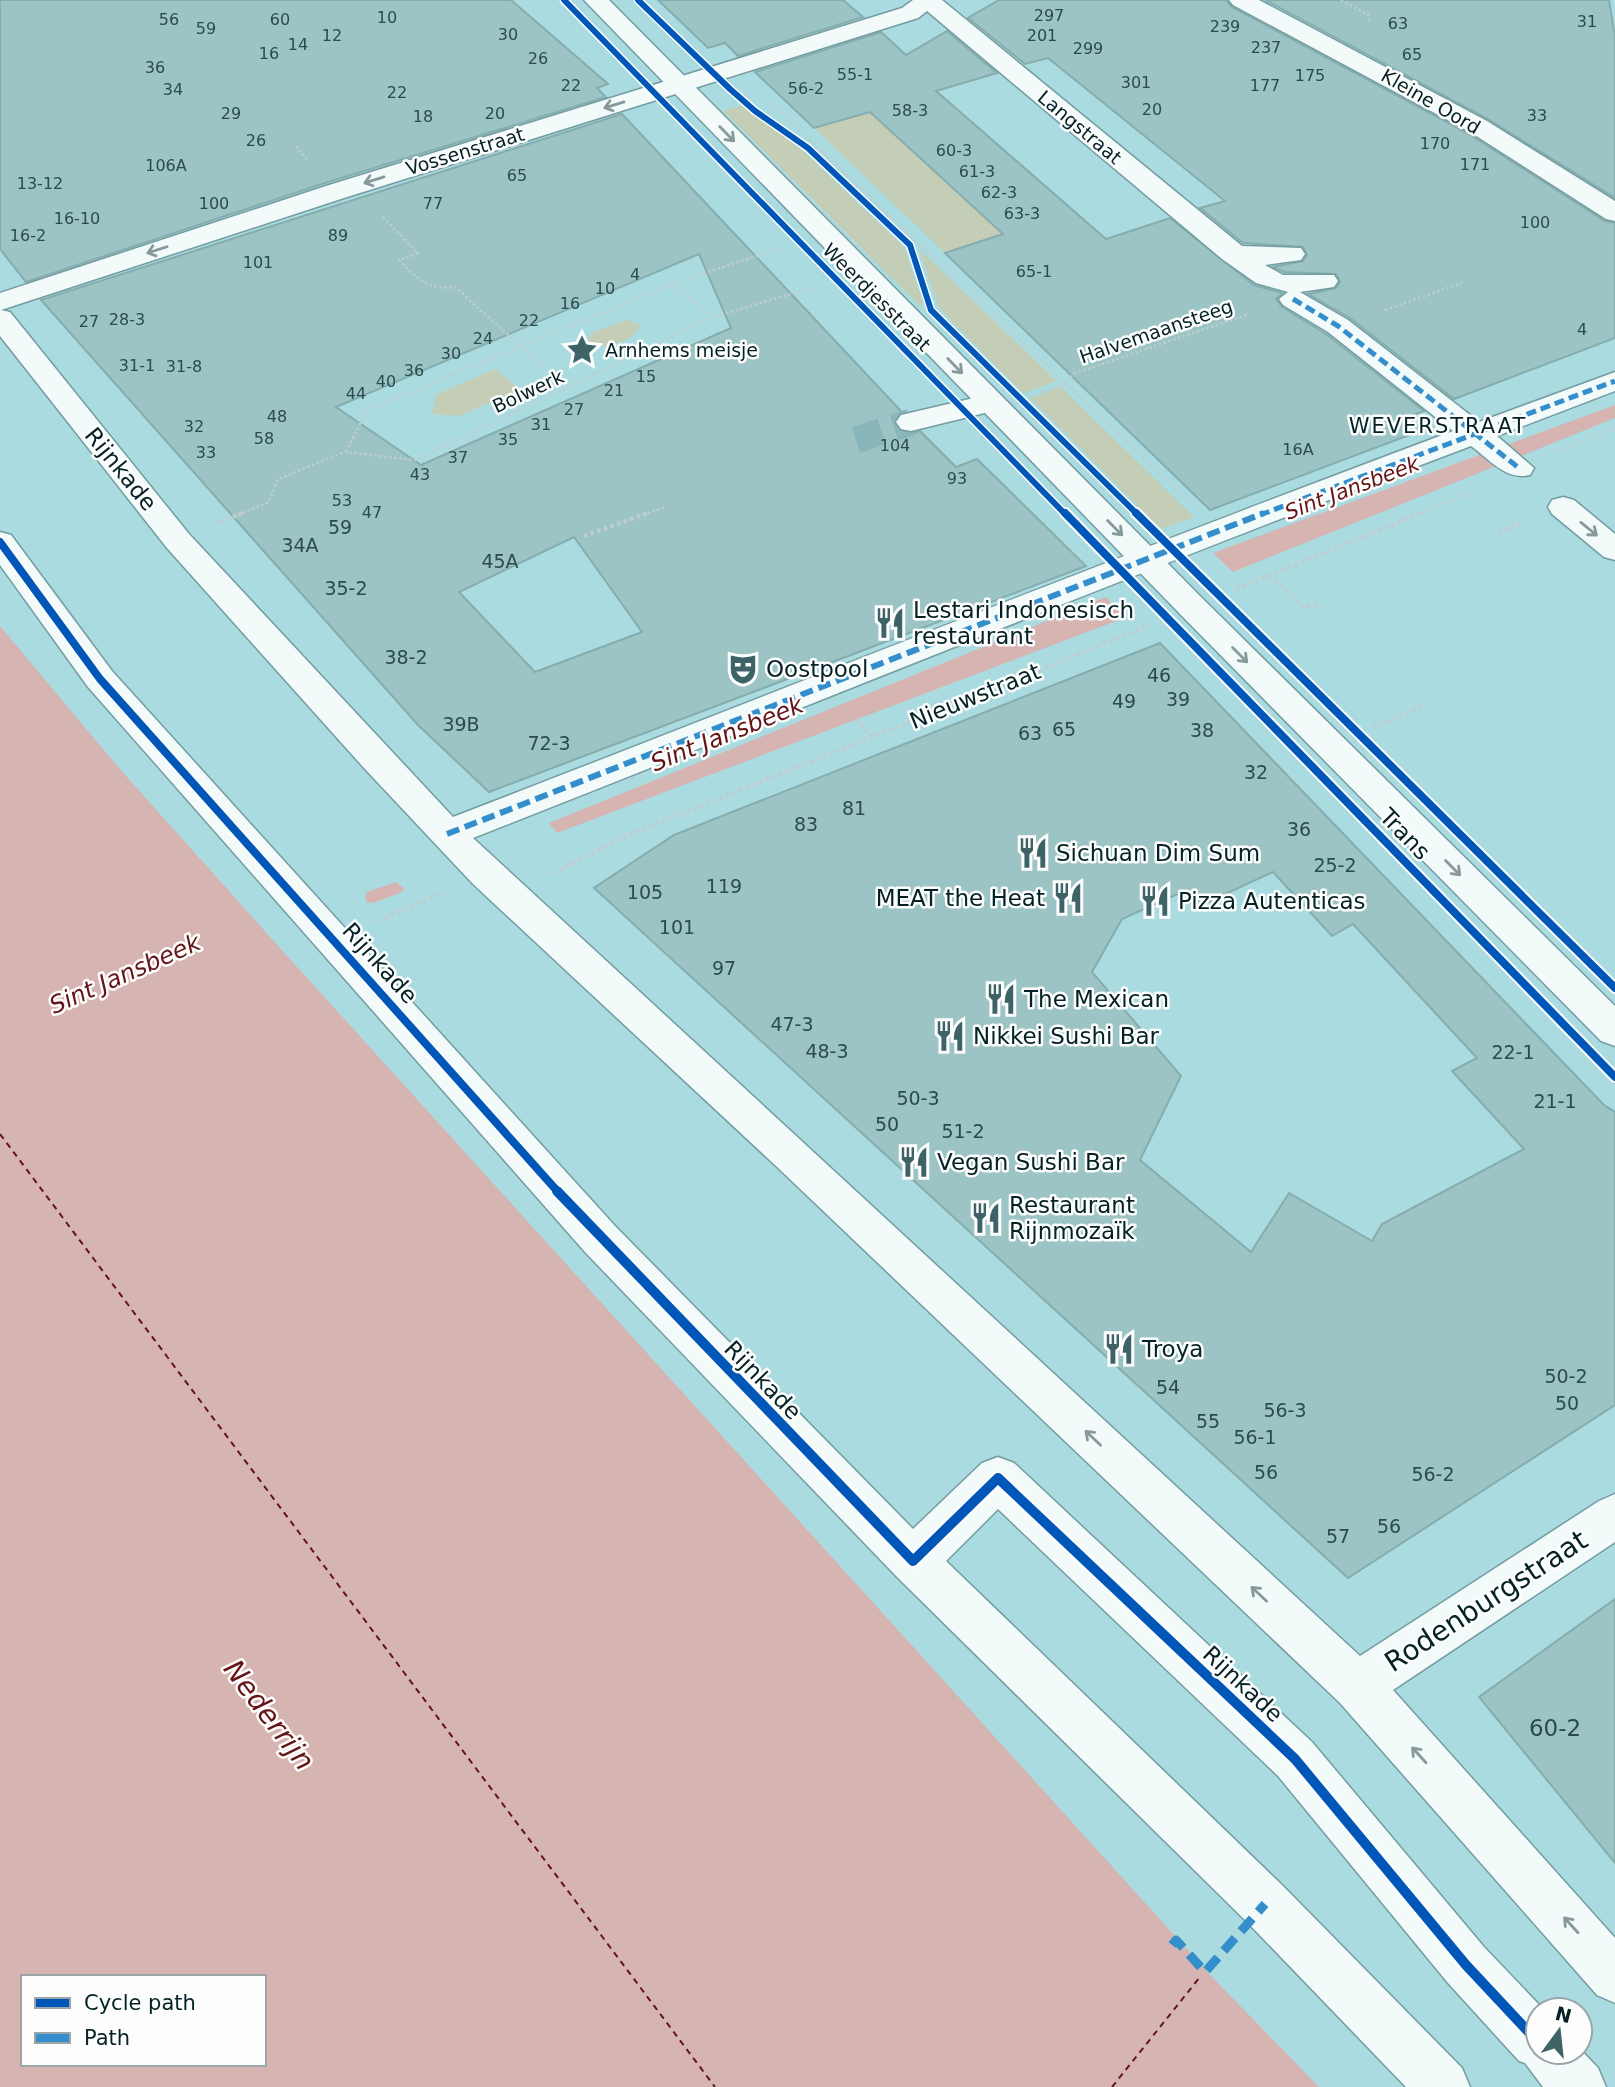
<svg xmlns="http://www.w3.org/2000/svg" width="1615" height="2087" font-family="'DejaVu Sans',sans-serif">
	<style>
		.green { fill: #c4ceb7 }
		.water { fill: #d6b4b2; fill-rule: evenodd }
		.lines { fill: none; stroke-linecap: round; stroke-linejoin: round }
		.stream { fill: #d6b4b2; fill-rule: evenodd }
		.ferry { stroke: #651416; stroke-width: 2; stroke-dasharray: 6 5; stroke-linecap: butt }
		.building { fill: #9cc4c4; stroke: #86adae; stroke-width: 2; fill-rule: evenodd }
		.minor-tunnel { stroke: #88b6bb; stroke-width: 27; stroke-dasharray: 27 13; stroke-linecap: butt }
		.minor-casing { stroke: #739ca1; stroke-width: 3 }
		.major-casing { stroke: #739ca1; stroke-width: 3 }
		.path-far1 { stroke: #becdcf; stroke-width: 2.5; stroke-dasharray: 2.5 2.5; stroke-linecap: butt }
		.path { stroke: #becdcf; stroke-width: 4.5; stroke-dasharray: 3.5 3.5; stroke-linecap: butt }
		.minor { fill: #f2fafa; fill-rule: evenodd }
		.major { fill: #f2fafa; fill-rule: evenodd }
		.quiet-far2 { stroke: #338ecb; stroke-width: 5; stroke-dasharray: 10 5; stroke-linecap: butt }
		.quiet-far1 { stroke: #338ecb; stroke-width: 6; stroke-dasharray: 13 6; stroke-linecap: butt }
		.quiet { stroke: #338ecb; stroke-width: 9; stroke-dasharray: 17 9; stroke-linecap: butt }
		.cycleway-far2-casing { stroke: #fdfdfd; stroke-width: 9 }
		.cycleway-far1-casing { stroke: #fdfdfd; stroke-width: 12 }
		.cycleway-casing { stroke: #fdfdfd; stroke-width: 15 }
		.cycleway-far2 { stroke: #0057b8; stroke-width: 6 }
		.cycleway-far1 { stroke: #0057b8; stroke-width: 8 }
		.cycleway { stroke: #0057b8; stroke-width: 10 }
		.oneway { stroke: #87999a }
		.labels { text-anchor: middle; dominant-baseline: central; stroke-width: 5; stroke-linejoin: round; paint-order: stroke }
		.far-number-label { font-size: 16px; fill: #2b4b4e }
		.far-street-label { font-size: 19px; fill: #042225; stroke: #fdfdfd }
		.far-poi-label { font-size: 19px; fill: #042225; stroke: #fdfdfd; text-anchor: start }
		.number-label { font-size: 19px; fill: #2b4b4e }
		.far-neighbourhood-label { font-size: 21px; letter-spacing: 2px; fill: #042225; stroke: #fdfdfd }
		.far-water-label { font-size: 21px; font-style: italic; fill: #651416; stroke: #fdfdfd }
		.street-label { font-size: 23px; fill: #042225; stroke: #fdfdfd }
		.poi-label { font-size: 23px; fill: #042225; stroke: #fdfdfd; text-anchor: start }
		.near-number-label { font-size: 23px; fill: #2b4b4e }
		.water-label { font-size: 24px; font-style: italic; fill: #651416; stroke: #fdfdfd }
		.near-street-label { font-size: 28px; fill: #042225; stroke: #fdfdfd }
		.near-water-label { font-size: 28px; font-style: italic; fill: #651416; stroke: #fdfdfd }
	</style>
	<rect width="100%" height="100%" fill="#a9dbe1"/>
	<g class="green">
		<polygon points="742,105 803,151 904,247 923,302 921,307 723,111"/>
		<polygon points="869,111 1003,234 945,253 814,128"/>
		<polygon points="919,249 1057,381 1023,393 940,309"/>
		<path d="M627,320L641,325C634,341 604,352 589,343L588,339L593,332Z"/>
		<polygon points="495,369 520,389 460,416 432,414 436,395"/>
		<polygon points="1061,387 1194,517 1161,529 1030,398"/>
	</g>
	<g class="water">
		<polygon points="1615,405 1615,418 1233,572 1213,553"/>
		<polygon points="1106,597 1124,618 557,833 549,823"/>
		<path d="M0,626L118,767L270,937L1215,1980L1319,2087H0ZM23,1977H264V2064H23Z"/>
	</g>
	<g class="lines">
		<polygon class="stream" points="396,882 404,888 402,892 373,903 367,902 365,897 367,892"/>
		<g class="ferry">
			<polyline points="0,1134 715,2087"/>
			<polyline points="1112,2087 1200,1977"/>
		</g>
	</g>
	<g class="building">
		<polygon points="0,0 511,0 608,84 597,88 606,97 325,183 26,282 0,249"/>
		<polygon points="658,0 843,0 863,17 738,56 725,43 708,48"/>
		<polygon points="999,0 1226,0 1232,7 1469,134 1605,221 1615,223 1615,338 1454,399 1350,318 1308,294 1336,288 1340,282 1336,274 1284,272 1273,267 1303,261 1307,255 1303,247 1243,243 1200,208 1225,201 1048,58 1025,64 968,18"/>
		<polygon points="1265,0 1609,0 1615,37 1615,198 1488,119"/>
		<polygon points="947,31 997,73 936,91 1106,239 1170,218 1254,285 1282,293 1276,299 1282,307 1326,334 1424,411 1408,417 1423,430 1210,510 945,253 1003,234 870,112 814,128 755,72 881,32 906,55"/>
		<path d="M622,114L902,412L893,422L899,431L910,434L920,431L956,467L977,459L1086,566L489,792L418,725L41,300ZM699,254L731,328L421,465L336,407ZM574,537L642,632L535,672L459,592Z"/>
		<path d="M1160,643L1604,1105L1615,1112V1405L1348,1578L594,888L674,835ZM1273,872L1332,936L1353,924L1477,1058L1452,1071L1524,1149L1382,1224L1372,1241L1289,1193L1251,1252L1140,1160L1181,1076L1092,972L1122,919L1182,892L1195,908Z"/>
		<polygon points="1615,1599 1615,1863 1479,1697"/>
	</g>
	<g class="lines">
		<polyline class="minor-tunnel" points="856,440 911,422"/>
		<defs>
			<g id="minor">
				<path d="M913,0H942L1242,246L1301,248L1305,254L1301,260L1265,265L1283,275H1334L1338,281L1334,287L1300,292L1348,320L1479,422L1615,372V391L1497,436L1534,468L1530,475C1506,481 1489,459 1471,446C1137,572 806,707 473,838L1360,1656L1599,1501L1615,1494V1542L1393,1690L1615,1938V2003L1597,1995L1340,1703L776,1166L473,884L364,768L167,548L0,336V293L326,186L902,8ZM927,11L1222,259L1256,283L1288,292L1279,299L1283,305L1328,332L1453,431C1118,556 787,688 453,817L189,534L10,312L1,310L344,198L918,18Z"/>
				<polygon points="1229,0 1259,0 1487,121 1615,201 1615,221 1606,219 1470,132 1233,5"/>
				<polygon points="991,394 1001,397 1006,403 1001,409 911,431 901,429 896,422 901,415"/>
				<polygon points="1563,497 1574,500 1615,534 1615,560 1604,557 1552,514 1548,507 1552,500"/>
				<polygon points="0,532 11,535 112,671 615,1226 913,1529 982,1463 998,1457 1014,1463 1312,1742 1484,1947 1544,2010 1538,2010 1538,2052 1580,2052 1580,2049 1598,2068 1606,2087 1543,2087 1525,2063 1519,2061 1448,1983 1278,1776 998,1509 946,1561 1283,1886 1462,2068 1470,2087 1406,2087 1247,1922 897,1577 585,1252 88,687 0,565"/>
			</g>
			<polygon id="major" points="584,0 609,0 1203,599 1615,1006 1615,1046 1601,1041 1181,615"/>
		</defs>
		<use href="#minor" class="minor-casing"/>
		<use href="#major" class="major-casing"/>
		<g class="path-far1">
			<polyline points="1341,0 1368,15 1370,23"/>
			<polyline points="766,98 1188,500"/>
			<polyline points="296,146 307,160"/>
			<path d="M383,217L418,253L399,260C417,279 428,290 455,287L567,388"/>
			<polyline points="672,284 713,317"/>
			<polyline points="1385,310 1462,283"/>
			<polyline points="1040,392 1067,383 1073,374 1249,314"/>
			<polyline points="346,452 367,410 672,284 781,248"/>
			<polyline points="1558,452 1615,428"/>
			<polyline points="238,515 269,502 278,479 345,452 415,460 713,317 818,286"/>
			<polyline points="643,515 665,507"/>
			<polyline points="1417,515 1477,490"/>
		</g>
		<g class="path">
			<polyline points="220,522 242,513"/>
			<polyline points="1498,532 1522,523"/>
			<polyline points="584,536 648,513"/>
			<polyline points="1269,576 1302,606 1322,605"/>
			<polyline points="1236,589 1421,513"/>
			<polyline points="856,719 872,737"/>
			<polyline points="1374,727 1425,705"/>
			<polyline points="554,873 626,836 1150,625"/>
			<polyline points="378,921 440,894"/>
		</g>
		<use href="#minor" class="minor"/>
		<use href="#major" class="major"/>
		<g class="quiet-far2">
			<polyline points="1293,299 1338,326 1519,468"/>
			<polyline points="1260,515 1615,381"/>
		</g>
		<polyline class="quiet-far1" points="447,834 1264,513"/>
		<polyline class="quiet" points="1172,1945 1176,1940 1205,1972 1265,1904"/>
		<defs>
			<g id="cycleway-far2">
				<polyline points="564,0 1066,515"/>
				<polyline points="638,0 730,89 755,111 808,148 910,245 931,310 1138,515"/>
			</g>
			<g id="cycleway-far1">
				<polyline points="1065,513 1615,1077"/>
				<polyline points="1136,513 1615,988"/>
				<polyline points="0,542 100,679 559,1193"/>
			</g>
			<polyline id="cycleway" points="557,1191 913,1561 998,1478 1295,1759 1466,1965 1538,2042"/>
		</defs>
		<use href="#cycleway-far2" class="cycleway-far2-casing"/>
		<use href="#cycleway-far1" class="cycleway-far1-casing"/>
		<use href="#cycleway" class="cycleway-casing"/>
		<use href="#cycleway-far2" class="cycleway-far2"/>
		<use href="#cycleway-far1" class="cycleway-far1"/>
		<use href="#cycleway" class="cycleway"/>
	</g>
	<defs><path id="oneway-shaft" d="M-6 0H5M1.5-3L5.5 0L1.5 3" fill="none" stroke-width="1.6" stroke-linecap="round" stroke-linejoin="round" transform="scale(1.75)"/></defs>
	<g class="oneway">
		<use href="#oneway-shaft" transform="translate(614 105) rotate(163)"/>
		<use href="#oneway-shaft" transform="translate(727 134) rotate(46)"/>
		<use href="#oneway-shaft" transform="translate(374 180) rotate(163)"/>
		<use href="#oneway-shaft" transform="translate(157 250) rotate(162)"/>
		<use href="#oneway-shaft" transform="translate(955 366) rotate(46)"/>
		<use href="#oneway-shaft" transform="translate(1115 528) rotate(45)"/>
		<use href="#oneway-shaft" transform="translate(1589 529) rotate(39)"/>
		<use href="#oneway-shaft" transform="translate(1240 655) rotate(45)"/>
		<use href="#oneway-shaft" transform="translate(1453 868) rotate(45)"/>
		<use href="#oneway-shaft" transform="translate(1093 1438) rotate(-137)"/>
		<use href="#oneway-shaft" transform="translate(1259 1594) rotate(-137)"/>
		<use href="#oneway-shaft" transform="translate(1419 1755) rotate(-132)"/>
		<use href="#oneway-shaft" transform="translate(1571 1925) rotate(-132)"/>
	</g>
	<defs>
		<symbol id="sight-bare" viewBox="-9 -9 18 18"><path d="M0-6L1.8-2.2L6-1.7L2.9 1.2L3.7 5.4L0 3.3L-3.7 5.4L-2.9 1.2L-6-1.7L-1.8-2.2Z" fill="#3e6367" stroke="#fdfdfd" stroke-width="2.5" paint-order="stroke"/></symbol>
		<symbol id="restaurant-bare" viewBox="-9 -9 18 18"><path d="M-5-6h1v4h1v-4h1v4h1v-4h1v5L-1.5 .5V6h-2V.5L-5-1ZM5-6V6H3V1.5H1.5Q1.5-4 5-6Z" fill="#3e6367" stroke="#fdfdfd" stroke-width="2.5" paint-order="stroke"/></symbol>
		<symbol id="theatre-bare" viewBox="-9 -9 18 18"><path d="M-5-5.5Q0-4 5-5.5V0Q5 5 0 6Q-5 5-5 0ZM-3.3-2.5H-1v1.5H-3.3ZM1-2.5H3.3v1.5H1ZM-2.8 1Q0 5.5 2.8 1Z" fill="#3e6367" stroke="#fdfdfd" stroke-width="2.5" paint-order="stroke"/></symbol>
	</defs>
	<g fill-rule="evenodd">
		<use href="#sight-bare" x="560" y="328" width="44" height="44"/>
		<use href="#restaurant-bare" x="868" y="601" width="44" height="44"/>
		<use href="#theatre-bare" x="721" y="647" width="44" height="44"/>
		<use href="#restaurant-bare" x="1011" y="831" width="44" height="44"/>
		<use href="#restaurant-bare" x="1046" y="876" width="44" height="44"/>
		<use href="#restaurant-bare" x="1133" y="879" width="44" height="44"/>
		<use href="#restaurant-bare" x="979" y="977" width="44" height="44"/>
		<use href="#restaurant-bare" x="928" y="1014" width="44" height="44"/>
		<use href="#restaurant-bare" x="892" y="1140" width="44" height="44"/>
		<use href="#restaurant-bare" x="964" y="1196" width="44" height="44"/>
		<use href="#restaurant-bare" x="1097" y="1327" width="44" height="44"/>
	</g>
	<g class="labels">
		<g class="far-number-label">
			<text x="1049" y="15">297</text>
			<text x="387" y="17">10</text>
			<text x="169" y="19">56</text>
			<text x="280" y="19">60</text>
			<text x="1587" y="21">31</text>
			<text x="1398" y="23">63</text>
			<text x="1225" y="26">239</text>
			<text x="206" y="28">59</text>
			<text x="508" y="34">30</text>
			<text x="332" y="35">12</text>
			<text x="1042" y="35">201</text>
			<text x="298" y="44">14</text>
			<text x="1266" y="47">237</text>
			<text x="1088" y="48">299</text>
			<text x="269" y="53">16</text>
			<text x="1412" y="54">65</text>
			<text x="538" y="58">26</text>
			<text x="155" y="67">36</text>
			<text x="855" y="74">55-1</text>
			<text x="1310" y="75">175</text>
			<text x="1136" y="82">301</text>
			<text x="571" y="85">22</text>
			<text x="1265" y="85">177</text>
			<text x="806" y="88">56-2</text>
			<text x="173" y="89">34</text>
			<text x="397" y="92">22</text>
			<text x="1152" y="109">20</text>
			<text x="910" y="110">58-3</text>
			<text x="231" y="113">29</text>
			<text x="495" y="113">20</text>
			<text x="1537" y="115">33</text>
			<text x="423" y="116">18</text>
			<text x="256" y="140">26</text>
			<text x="1435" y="143">170</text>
			<text x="954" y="150">60-3</text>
			<text x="1475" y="164">171</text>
			<text x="166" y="165">106A</text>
			<text x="977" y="171">61-3</text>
			<text x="517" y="175">65</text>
			<text x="40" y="183">13-12</text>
			<text x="999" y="192">62-3</text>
			<text x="214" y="203">100</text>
			<text x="433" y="203">77</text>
			<text x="1022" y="213">63-3</text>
			<text x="77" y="218">16-10</text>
			<text x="1535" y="222">100</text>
			<text x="28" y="235">16-2</text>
			<text x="338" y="235">89</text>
			<text x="258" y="262">101</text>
			<text x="1034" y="271">65-1</text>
			<text x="635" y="274">4</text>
			<text x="605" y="288">10</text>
			<text x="570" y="303">16</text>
			<text x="127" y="319">28-3</text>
			<text x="529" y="320">22</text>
			<text x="89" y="321">27</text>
			<text x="1582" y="329">4</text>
			<text x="483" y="338">24</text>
			<text x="451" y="353">30</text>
			<text x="137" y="365">31-1</text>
			<text x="184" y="366">31-8</text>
			<text x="414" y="370">36</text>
			<text x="646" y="376">15</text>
			<text x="386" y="381">40</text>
			<text x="614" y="390">21</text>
			<text x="356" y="393">44</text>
			<text x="574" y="409">27</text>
			<text x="277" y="416">48</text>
			<text x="541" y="424">31</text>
			<text x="194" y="426">32</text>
			<text x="264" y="438">58</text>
			<text x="508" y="439">35</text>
			<text x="895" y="445">104</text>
			<text x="1298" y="449">16A</text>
			<text x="206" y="452">33</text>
			<text x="458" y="457">37</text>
			<text x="420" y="474">43</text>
			<text x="957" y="478">93</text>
			<text x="342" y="500">53</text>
			<text x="372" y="512">47</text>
		</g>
		<g class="far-street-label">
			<text transform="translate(1431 101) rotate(30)">Kleine Oord</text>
			<text transform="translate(1080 127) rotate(40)">Langstraat</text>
			<text transform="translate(465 151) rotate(-17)">Vossenstraat</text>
			<text transform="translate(877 297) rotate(45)">Weerdjesstraat</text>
			<text transform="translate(1156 331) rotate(-19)">Halvemaansteeg</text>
			<text transform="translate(528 391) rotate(-25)">Bolwerk</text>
		</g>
		<g class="far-poi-label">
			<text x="605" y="350">Arnhems meisje</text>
		</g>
		<g class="number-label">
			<text x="340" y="527">59</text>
			<text x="300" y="545">34A</text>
			<text x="500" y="561">45A</text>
			<text x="346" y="588">35-2</text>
			<text x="406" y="657">38-2</text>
			<text x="1159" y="675">46</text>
			<text x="1178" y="699">39</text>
			<text x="1124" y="701">49</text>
			<text x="461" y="724">39B</text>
			<text x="1064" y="729">65</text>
			<text x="1202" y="730">38</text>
			<text x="1030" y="733">63</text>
			<text x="549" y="743">72-3</text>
			<text x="1256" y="772">32</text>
			<text x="854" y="808">81</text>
			<text x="806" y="824">83</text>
			<text x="1299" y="829">36</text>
			<text x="1335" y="865">25-2</text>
			<text x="724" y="886">119</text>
			<text x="645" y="892">105</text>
			<text x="677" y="927">101</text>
			<text x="724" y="968">97</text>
			<text x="792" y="1024">47-3</text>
			<text x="827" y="1051">48-3</text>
			<text x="1513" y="1052">22-1</text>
			<text x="918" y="1098">50-3</text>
			<text x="1555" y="1101">21-1</text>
			<text x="887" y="1124">50</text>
			<text x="963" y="1131">51-2</text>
			<text x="1566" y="1376">50-2</text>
			<text x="1168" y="1387">54</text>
			<text x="1567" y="1403">50</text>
			<text x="1285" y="1410">56-3</text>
			<text x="1208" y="1421">55</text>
			<text x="1255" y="1437">56-1</text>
			<text x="1266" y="1472">56</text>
			<text x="1433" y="1474">56-2</text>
			<text x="1389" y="1526">56</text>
			<text x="1338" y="1536">57</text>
		</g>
		<g class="far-neighbourhood-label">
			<text x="1438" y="426">WEVERSTRAAT</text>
		</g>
		<g class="far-water-label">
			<text transform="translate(1352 488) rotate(-21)">Sint Jansbeek</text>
		</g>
		<g class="street-label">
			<text transform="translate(121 469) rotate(51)">Rijnkade</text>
			<text transform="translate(975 696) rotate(-22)">Nieuwstraat</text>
			<text transform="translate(1405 834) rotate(46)">Trans</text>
			<text transform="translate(380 963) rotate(48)">Rijnkade</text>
			<text transform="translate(763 1380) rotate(46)">Rijnkade</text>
			<text transform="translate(1243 1684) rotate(43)">Rijnkade</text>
		</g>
		<g class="poi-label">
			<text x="913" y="610">Lestari Indonesisch<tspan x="913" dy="26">restaurant</tspan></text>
			<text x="766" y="669">Oostpool</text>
			<text x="1056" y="853">Sichuan Dim Sum</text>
			<text x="1045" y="898" text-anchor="end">MEAT the Heat</text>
			<text x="1178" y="901">Pizza Autenticas</text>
			<text x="1024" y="999">The Mexican</text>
			<text x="973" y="1036">Nikkei Sushi Bar</text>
			<text x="937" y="1162">Vegan Sushi Bar</text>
			<text x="1009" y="1205">Restaurant<tspan x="1009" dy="26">Rijnmozaïk</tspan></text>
			<text x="1142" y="1349">Troya</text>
		</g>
		<g class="near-number-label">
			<text x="1555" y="1728">60-2</text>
		</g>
		<g class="water-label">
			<text transform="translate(727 734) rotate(-22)">Sint Jansbeek</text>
			<text transform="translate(125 974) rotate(-24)">Sint Jansbeek</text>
		</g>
		<g class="near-street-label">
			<text transform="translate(1486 1601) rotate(-33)">Rodenburgstraat</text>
		</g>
		<g class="near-water-label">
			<text transform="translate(269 1715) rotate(53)">Nederrijn</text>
		</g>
	</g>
	<rect x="21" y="1975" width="245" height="91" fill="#fdfdfd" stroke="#99a5a7" stroke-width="2"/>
	<rect x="35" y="1998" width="35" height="10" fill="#0057b8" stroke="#99a5a7" stroke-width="2"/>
	<text x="84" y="2010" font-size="21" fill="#042225">Cycle path</text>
	<rect x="35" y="2033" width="35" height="10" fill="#338ecb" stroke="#99a5a7" stroke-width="2"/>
	<text x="84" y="2045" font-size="21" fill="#042225">Path</text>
	<g transform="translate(1559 2031) rotate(15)"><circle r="33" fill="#fdfdfd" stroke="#99a5a7" stroke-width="2"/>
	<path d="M0-5L12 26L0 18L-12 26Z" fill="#3e6367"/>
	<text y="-10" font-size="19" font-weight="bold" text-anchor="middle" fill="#042225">N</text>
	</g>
</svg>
